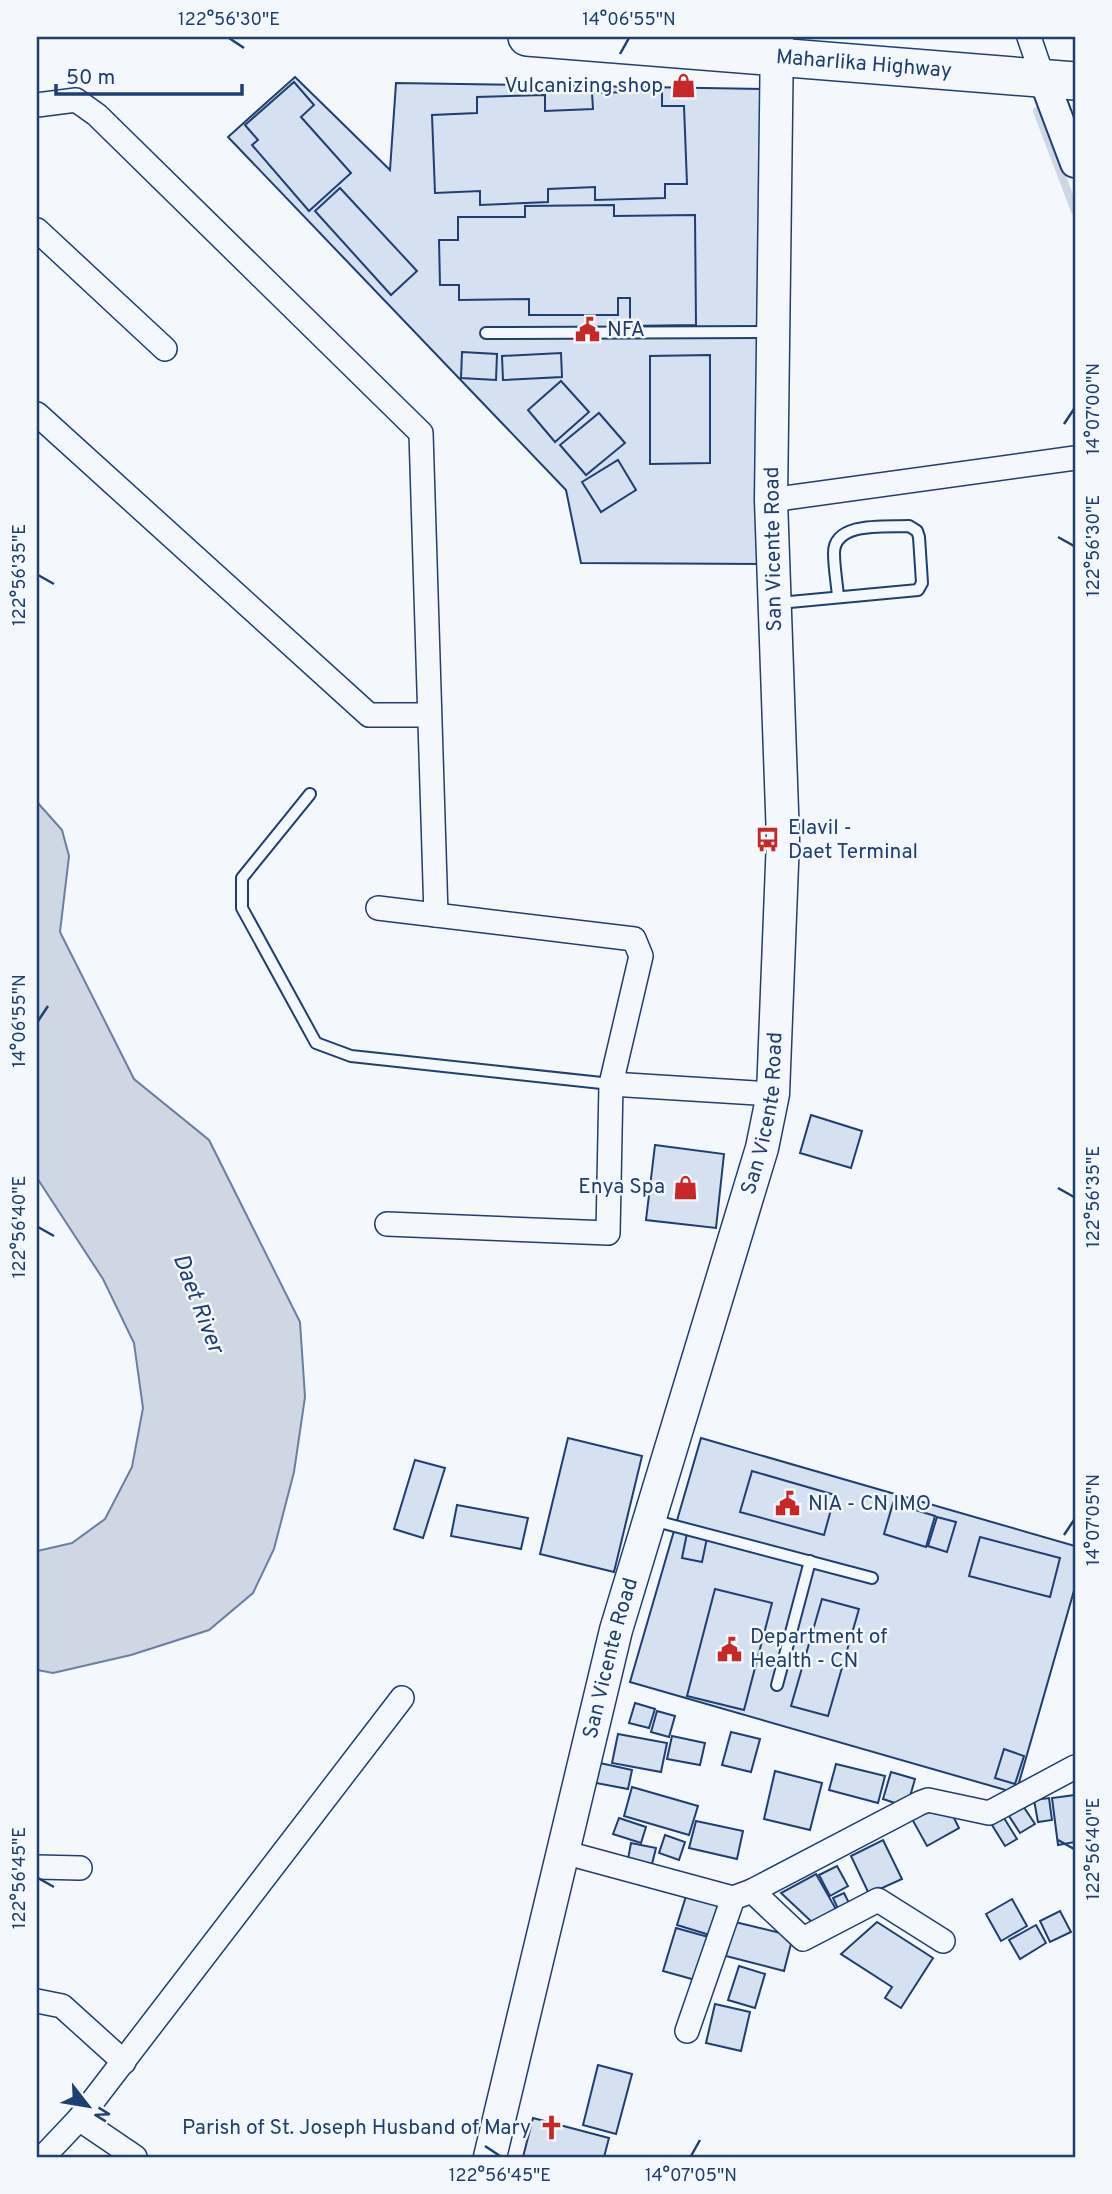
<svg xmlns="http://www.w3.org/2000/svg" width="1112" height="2194" font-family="Overpass,sans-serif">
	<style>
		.water { fill: #cfd7e4; stroke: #687fa3; stroke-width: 2 }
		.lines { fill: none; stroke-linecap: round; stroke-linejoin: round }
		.stream { stroke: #cfd7e4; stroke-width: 8 }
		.building { fill: #d5e0f0; stroke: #1d3f73; stroke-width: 2 }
		.service-casing { stroke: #1d3f73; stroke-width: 14 }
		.minor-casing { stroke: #1d3f73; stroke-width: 26 }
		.tertiary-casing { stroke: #1d3f73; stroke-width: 32 }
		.secondary-casing { stroke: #1d3f73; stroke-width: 35 }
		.trunk-casing { stroke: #1d3f73; stroke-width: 40 }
		.service { stroke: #f4f7fb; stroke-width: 10 }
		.minor { stroke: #f4f7fb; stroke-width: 23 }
		.tertiary { stroke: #f4f7fb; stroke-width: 28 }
		.secondary { stroke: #f4f7fb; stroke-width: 32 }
		.trunk { stroke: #f4f7fb; stroke-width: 37 }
		.ticks { fill: none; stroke: #1d3f73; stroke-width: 2.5 }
		.labels { text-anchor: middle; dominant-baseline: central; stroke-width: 5; stroke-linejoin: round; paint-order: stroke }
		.street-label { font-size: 21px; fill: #1d3f73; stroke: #f4f7fb }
		.poi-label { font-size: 21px; fill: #1d3f73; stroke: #f4f7fb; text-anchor: start }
		.water-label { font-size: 23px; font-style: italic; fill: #1d3f73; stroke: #f4f7fb }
		.neatline { fill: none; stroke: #1d3f73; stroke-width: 2.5 }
		.ticks-label { font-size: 18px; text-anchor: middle; fill: #1d3f73 }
	</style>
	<rect width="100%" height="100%" fill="#f4f7fb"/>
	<polygon class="water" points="37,802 62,830 69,856 60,932 134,1079 209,1140 300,1322 305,1397 294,1472 274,1549 253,1593 209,1630 131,1655 53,1673 37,1670 37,1551 72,1543 105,1519 132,1467 143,1408 134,1343 103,1279 37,1178"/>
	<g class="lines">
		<polyline class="stream" points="1037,111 1075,211"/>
	</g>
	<g class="building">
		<polygon points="295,77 390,170 396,83 763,89 761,564 581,563 566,490 228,137"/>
		<polygon points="294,82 314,105 301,117 351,173 309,211 252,145 258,140 245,125"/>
		<polygon points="662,91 662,106 684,106 687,184 665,184 665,198 595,200 595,187 548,189 548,202 480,205 480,191 435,193 432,115 477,113 477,97 545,95 545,111 593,109 592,93"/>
		<polygon points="340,188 417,271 391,295 315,211"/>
		<polygon points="614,205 614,216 695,215 696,325 630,326 630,298 618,298 618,315 529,315 529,299 459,300 459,285 440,285 439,240 458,240 458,217 525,217 525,206"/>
		<polygon points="462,352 497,354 496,380 461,378"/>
		<polygon points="561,353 562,377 503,380 502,356"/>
		<polygon points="710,355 710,463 650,464 650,356"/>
		<polygon points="561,381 589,412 555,442 528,410"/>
		<polygon points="599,413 625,443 586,475 560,445"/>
		<polygon points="618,460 636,490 601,512 582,482"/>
		<polygon points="811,1115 862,1131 851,1168 800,1153"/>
		<polygon points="655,1145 724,1154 716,1228 646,1220"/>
		<polygon points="568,1438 642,1456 614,1572 540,1554"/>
		<polygon points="701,1438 1075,1546 1075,1587 1016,1793 630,1682"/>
		<polygon points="415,1460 445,1468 423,1538 394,1529"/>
		<polygon points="752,1471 835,1495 824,1535 740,1512"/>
		<polygon points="893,1503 935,1516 926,1547 884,1534"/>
		<polygon points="457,1505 528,1518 521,1549 451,1536"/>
		<polygon points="937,1517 956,1522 947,1552 928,1546"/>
		<polygon points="687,1533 707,1538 702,1562 682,1558"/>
		<polygon points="980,1537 1060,1558 1050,1597 969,1576"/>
		<polygon points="715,1589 772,1603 744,1710 687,1696"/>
		<polygon points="822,1599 859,1609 828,1716 791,1706"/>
		<polygon points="635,1703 655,1709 649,1728 629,1723"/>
		<polygon points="657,1711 675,1716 669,1737 651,1732"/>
		<polygon points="731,1732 760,1739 751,1772 722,1765"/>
		<polygon points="618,1734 667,1743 661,1772 612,1763"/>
		<polygon points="672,1736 705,1743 700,1765 667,1759"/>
		<polygon points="1004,1749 1024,1756 1015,1784 995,1778"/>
		<polygon points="600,1763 632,1770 628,1789 596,1783"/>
		<polygon points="836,1764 885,1776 878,1803 829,1790"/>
		<polygon points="775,1771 822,1783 810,1830 764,1819"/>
		<polygon points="891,1772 915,1779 907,1807 883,1799"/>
		<polygon points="632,1787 698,1806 689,1835 624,1816"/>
		<polygon points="1075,1795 1075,1842 1058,1845 1052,1798"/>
		<polygon points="1049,1798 1052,1820 1038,1822 1034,1800"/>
		<polygon points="1023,1806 1035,1824 1020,1833 1009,1816"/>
		<polygon points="926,1811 952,1814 959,1828 927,1846 912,1819"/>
		<polygon points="619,1818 646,1827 641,1843 613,1834"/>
		<polygon points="1004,1818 1017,1839 1005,1846 992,1825"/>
		<polygon points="696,1821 743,1831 737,1859 689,1848"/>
		<polygon points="665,1835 685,1842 679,1860 659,1853"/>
		<polygon points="883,1840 902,1879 869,1894 851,1856"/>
		<polygon points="631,1843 656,1848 652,1864 628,1859"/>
		<polygon points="837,1866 848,1886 830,1896 819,1875"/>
		<polygon points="816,1874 837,1911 814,1924 781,1893"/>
		<polygon points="687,1893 723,1903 713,1936 677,1925"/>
		<polygon points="844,1893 851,1907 840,1913 833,1898"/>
		<polygon points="1012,1899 1027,1926 1001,1941 986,1914"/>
		<polygon points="1060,1911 1071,1932 1050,1942 1040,1921"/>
		<polygon points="735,1922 793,1936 784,1971 726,1956"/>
		<polygon points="877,1922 933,1958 901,2008 885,1998 892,1987 841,1954"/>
		<polygon points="1036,1925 1046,1943 1020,1959 1009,1940"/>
		<polygon points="676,1928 712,1938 699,1981 663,1971"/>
		<polygon points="739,1966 765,1974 755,2008 728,2000"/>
		<polygon points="715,2004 750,2012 741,2051 706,2043"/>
		<polygon points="598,2065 632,2074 616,2134 583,2125"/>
		<polygon points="533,2118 609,2138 604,2157 523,2157"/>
	</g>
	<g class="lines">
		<defs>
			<g id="service">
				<polyline points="486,333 770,332"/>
				<path d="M779,603L918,590L922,583L919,537L917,531L909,526C886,527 834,521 834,553C834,568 837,583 838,597"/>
				<polyline points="310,794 242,878 242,908 316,1043 351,1056 611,1084"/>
				<polyline points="652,1520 872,1578"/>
				<polyline points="777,1685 810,1561"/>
			</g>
			<g id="minor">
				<polyline points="1029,37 1043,78"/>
				<polyline points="37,105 76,100 97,115 421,433 436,915"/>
				<polyline points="37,230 165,349"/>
				<polyline points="37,414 369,715 429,715"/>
				<polyline points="771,500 1075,458"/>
				<polyline points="378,908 634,939 641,956 611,1084 608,1233 387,1224"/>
				<polyline points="611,1084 773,1094"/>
				<polyline points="563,1852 733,1898 752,1891 920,1803 928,1800 989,1813 1075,1767"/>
				<polyline points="37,1867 80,1868"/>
				<polyline points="752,1891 803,1939 878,1900 943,1941"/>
				<polyline points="37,2001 62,2006 124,2062"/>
				<polyline points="687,2031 733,1898"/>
				<polyline points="79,2119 402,1698"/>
				<polyline points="43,2157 79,2119 135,2157"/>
			</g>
			<polyline id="tertiary" points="1043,78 1075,163"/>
			<g id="secondary">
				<path id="s1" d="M490,2157L616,1630L762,1148L773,1094L783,839L771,500L777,37"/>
			</g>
			<g id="trunk">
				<path id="s2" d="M527,37L1075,81"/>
			</g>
		</defs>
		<use href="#service" class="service-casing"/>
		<use href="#minor" class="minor-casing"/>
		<use href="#tertiary" class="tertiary-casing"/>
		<use href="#secondary" class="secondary-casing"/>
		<use href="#trunk" class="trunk-casing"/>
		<use href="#service" class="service"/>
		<use href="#minor" class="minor"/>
		<use href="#tertiary" class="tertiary"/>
		<use href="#secondary" class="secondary"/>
		<use href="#trunk" class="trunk"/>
	</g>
	<path class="ticks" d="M229,38L244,48M620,54L629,38M1064,424L1074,409M1058,537L1074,546M38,575L54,584M38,1021L48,1006M1058,1188L1074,1197M38,1227L54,1236M1064,1535L1074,1520M1058,1840L1074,1849M38,1878L54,1887M485,2146L500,2156M691,2156L700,2140"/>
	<defs>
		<symbol id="shop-bare" viewBox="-9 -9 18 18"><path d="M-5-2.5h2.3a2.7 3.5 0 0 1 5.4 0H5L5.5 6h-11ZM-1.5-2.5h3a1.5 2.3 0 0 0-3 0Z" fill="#c62828" stroke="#f4f7fb" stroke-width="2.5" paint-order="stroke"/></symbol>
		<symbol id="civic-bare" viewBox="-9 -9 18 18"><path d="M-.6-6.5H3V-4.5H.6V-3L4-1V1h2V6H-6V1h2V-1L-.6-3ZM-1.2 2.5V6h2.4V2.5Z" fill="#c62828" stroke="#f4f7fb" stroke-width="2.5" paint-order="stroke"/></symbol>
		<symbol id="bus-bare" viewBox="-9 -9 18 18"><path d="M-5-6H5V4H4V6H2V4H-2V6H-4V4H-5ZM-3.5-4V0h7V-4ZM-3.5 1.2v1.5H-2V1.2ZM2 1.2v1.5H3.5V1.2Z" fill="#c62828" stroke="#f4f7fb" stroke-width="2.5" paint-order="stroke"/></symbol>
		<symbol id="church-bare" viewBox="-9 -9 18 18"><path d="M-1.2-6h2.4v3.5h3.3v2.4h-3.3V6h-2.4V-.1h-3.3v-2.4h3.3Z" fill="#c62828" stroke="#f4f7fb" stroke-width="2.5" paint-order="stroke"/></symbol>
	</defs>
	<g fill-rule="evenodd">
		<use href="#shop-bare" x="666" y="68" width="35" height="35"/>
		<use href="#civic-bare" x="570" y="312" width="35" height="35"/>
		<use href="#bus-bare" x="750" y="822" width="35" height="35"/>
		<use href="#shop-bare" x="668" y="1170" width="35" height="35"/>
		<use href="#civic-bare" x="770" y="1486" width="35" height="35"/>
		<use href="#civic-bare" x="712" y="1632" width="35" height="35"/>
		<use href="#church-bare" x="534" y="2110" width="35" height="35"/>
	</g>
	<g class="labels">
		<g class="street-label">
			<text stroke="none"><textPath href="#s2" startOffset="338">Maharlika Highway</textPath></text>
			<text transform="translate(774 549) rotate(-91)">San Vicente Road</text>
			<text stroke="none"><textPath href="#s1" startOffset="1080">San Vicente Road</textPath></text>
			<text stroke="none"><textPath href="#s1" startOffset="513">San Vicente Road</textPath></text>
		</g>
		<g class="poi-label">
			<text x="663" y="86" text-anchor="end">Vulcanizing shop</text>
			<text x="607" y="330">NFA</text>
			<text x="788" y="828">Elavil -<tspan x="788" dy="24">Daet Terminal</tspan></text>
			<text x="665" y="1187" text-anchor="end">Enya Spa</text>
			<text x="808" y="1504">NIA - CN IMO</text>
			<text x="750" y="1637">Department of<tspan x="750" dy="24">Health - CN</tspan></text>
			<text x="531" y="2128" text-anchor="end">Parish of St. Joseph Husband of Mary</text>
		</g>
		<g class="water-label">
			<text transform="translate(197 1304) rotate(69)">Daet River</text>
		</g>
	</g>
	<rect width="1112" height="2194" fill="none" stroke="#f4f7fb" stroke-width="77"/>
	<g transform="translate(88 2106) rotate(121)" stroke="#f4f7fb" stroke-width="5" paint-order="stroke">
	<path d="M0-5L12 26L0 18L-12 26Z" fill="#1d3f73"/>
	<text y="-10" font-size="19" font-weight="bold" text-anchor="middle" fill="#1d3f73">N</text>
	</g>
	<path d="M56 84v10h186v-10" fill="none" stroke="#1d3f73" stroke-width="3.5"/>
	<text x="66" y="84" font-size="21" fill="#1d3f73" stroke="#f4f7fb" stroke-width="5" paint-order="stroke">50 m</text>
	<rect x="38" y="38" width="1036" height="2118" class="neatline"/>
	<g class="ticks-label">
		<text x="229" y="25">122°56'30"E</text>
		<text x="629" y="25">14°06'55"N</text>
		<text transform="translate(1093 409) rotate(-90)" y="6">14°07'00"N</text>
		<text transform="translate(1093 546) rotate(-90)" y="6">122°56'30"E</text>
		<text transform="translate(19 575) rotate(-90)" y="6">122°56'35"E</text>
		<text transform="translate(19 1021) rotate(-90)" y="6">14°06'55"N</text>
		<text transform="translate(1093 1197) rotate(-90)" y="6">122°56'35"E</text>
		<text transform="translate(19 1227) rotate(-90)" y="6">122°56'40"E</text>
		<text transform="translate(1093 1520) rotate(-90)" y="6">14°07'05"N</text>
		<text transform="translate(1093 1849) rotate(-90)" y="6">122°56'40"E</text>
		<text transform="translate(19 1878) rotate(-90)" y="6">122°56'45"E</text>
		<text x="500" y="2181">122°56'45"E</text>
		<text x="691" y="2181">14°07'05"N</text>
	</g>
</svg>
